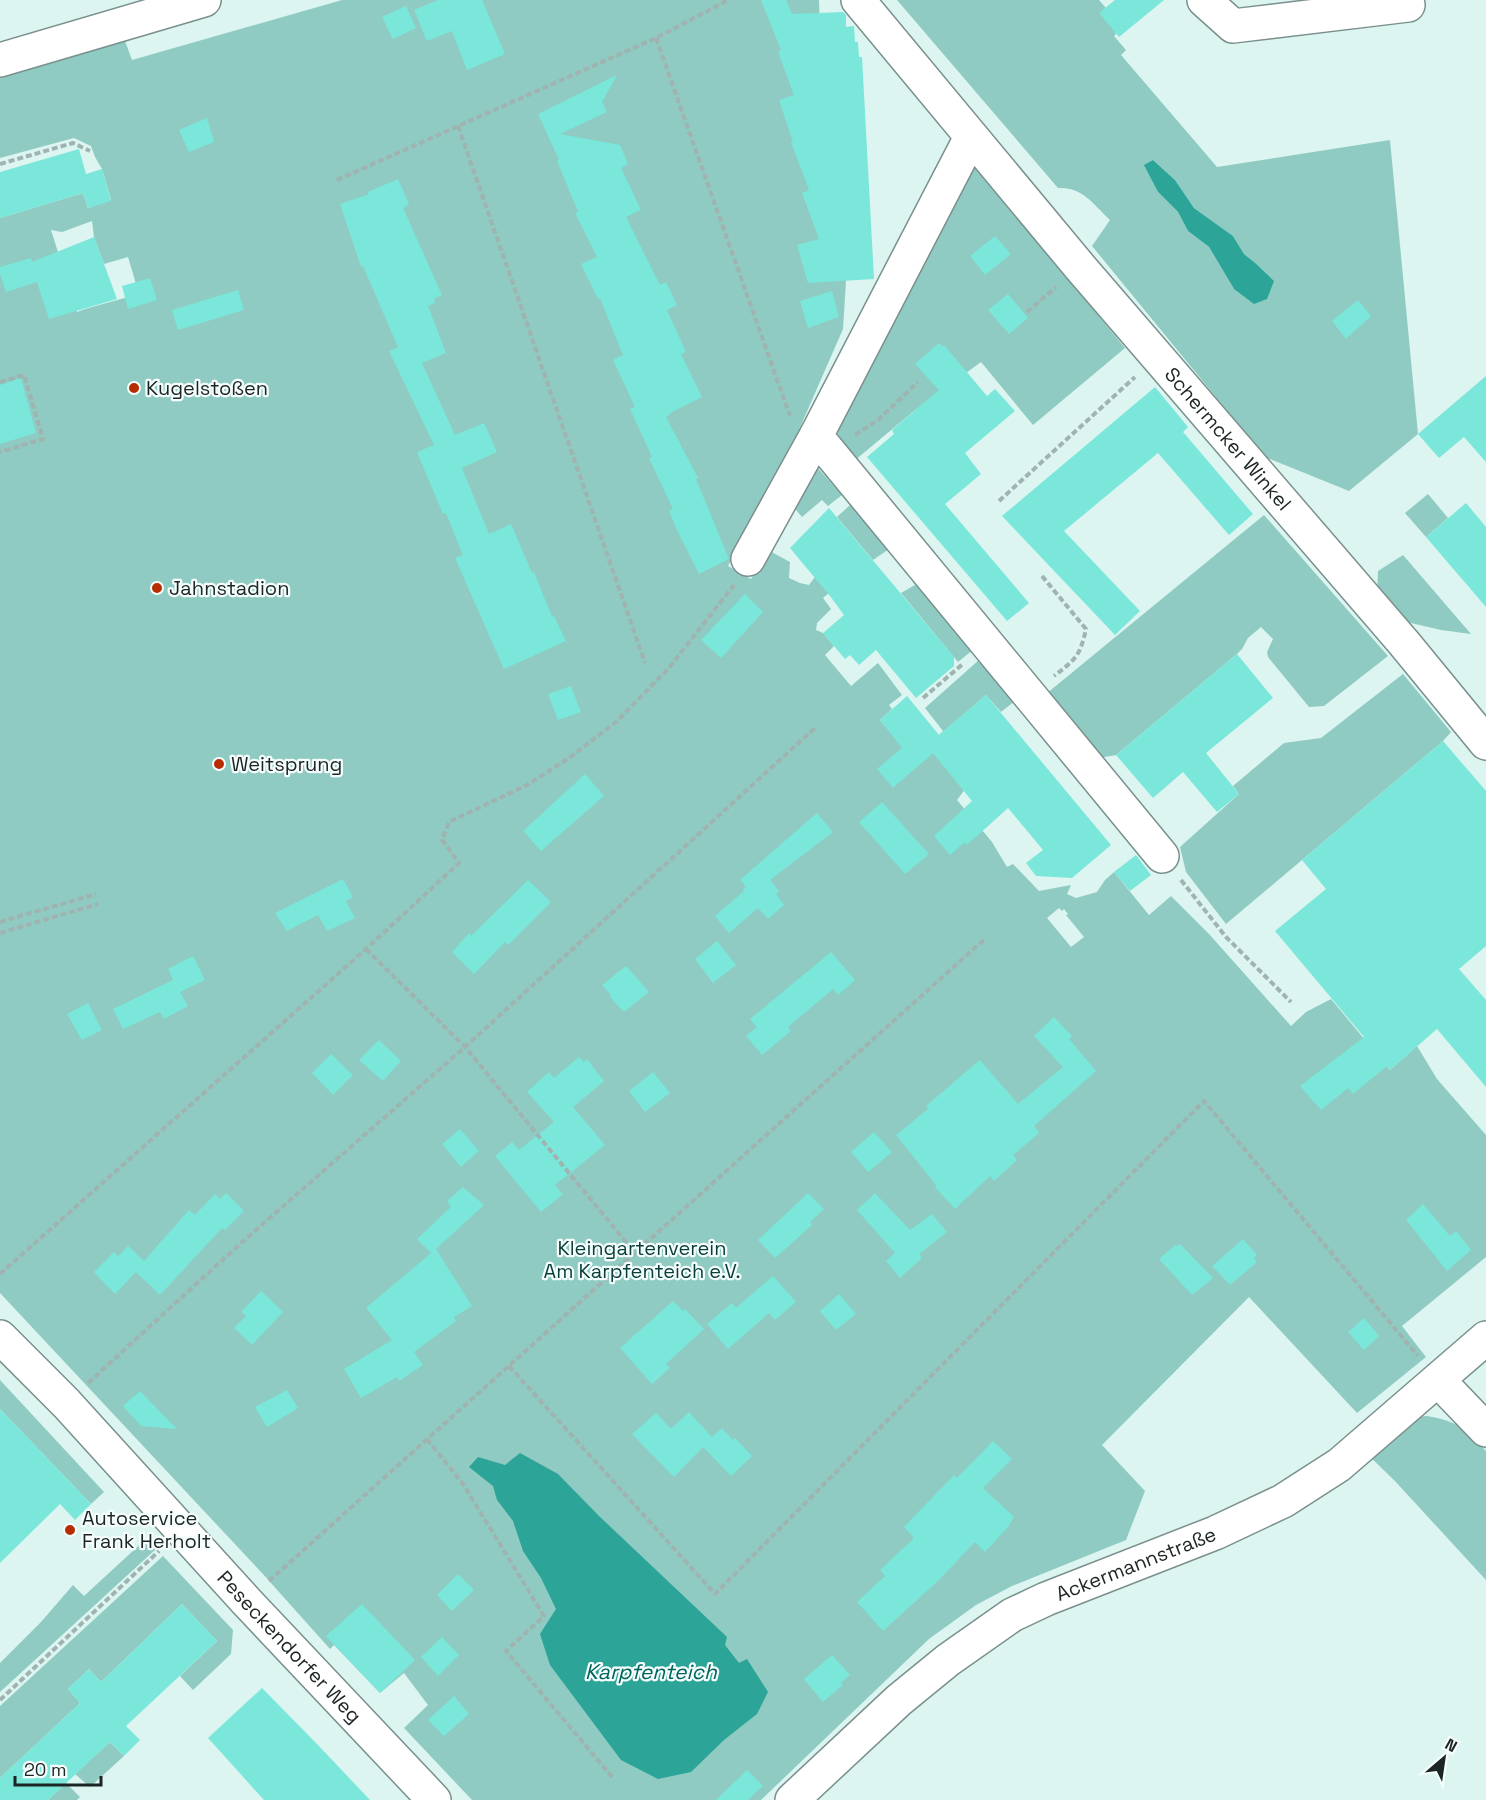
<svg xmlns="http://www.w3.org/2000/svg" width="1486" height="1800" font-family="'Space Grotesk',sans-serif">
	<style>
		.green { fill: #8fcbc2; fill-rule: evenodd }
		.water { fill: #2ca498 }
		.building { fill: #7ae7da }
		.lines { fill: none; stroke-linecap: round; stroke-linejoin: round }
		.minor-casing { stroke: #79908c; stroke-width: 36 }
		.major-casing { stroke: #79908c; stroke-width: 36 }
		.path { stroke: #9fb3b0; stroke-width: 4; stroke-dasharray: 6 3; stroke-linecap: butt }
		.minor { stroke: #fff; stroke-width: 33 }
		.major { stroke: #fff; stroke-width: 33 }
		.poi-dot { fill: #b72d00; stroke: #f5fefd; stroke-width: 2 }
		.labels { text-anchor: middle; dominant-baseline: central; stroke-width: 4.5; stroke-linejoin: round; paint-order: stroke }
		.poi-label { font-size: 20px; fill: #1c2524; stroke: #f5fefd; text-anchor: start }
		.street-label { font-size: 20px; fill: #1c2524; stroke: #f5fefd }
		.park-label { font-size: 20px; fill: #093e39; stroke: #f5fefd }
		.water-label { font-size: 21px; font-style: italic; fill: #00645c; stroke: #f5fefd }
	</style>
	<rect width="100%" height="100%" fill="#dcf5f1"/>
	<g class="green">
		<path d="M342,0H819L820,30L835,59L846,281L843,329L798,432L728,566L751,579L766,549L790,562L789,578L800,583L809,585L815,577L829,593L823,598L831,609L817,623L816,630L823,633L834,646L825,655L851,686L878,663L902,695L889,705L892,709L880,720L914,761L943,731L925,708L980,659L1015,701L1001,712L986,695L944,731L978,772L957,800L992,842L1007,867L1013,864L1039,891L1071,885L1067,894L1076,898L1097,892L1105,880L1114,872L1149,915L1171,896L1209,934L1291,1026L1306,1012L1331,999L1390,1070L1417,1046L1437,1079L1486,1135V1257L1402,1326L1426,1357L1357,1413L1249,1297L1102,1445L1145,1491L1126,1540L1012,1586L976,1605L929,1639L761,1800H472L404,1728L428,1705L404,1673L380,1693L334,1645L330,1649L262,1573L0,1293V218L83,193L88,208L111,200L102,169L95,157L91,146L74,138L0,158V78L125,41L132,60ZM92,221L94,237L104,264L128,257L139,294L85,309L77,312L51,230L62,232ZM1059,908L1062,911L1064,909L1068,914L1066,915L1084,937L1071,947L1047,918Z"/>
		<path d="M897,0H1099L1106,8L1116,34L1114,36L1126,50L1121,55L1217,167L1390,140L1418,434L1349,491L1265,457L1092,246L1110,220C1093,204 1083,187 1058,188ZM1153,160L1175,180L1194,208L1233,236L1244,254L1254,262L1234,289L1209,247L1188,231L1178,212L1158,192L1145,165Z"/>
		<polygon points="976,166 1125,348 1033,425 981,362 914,411 854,461 837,432 967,174"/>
		<polygon points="817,467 842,495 828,506 822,500 802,517 791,504"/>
		<polygon points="1428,494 1448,518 1426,537 1405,513"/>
		<polygon points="850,505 889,549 873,560 837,517"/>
		<polygon points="1264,515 1388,656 1324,706 1309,707 1268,657 1267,652 1273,639 1261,627 1248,638 1242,649 1237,654 1116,755 1099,758 1046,694"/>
		<polygon points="1403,555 1471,634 1441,630 1398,620 1377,594 1378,571"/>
		<polygon points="920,582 974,649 958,662 901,593"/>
		<polygon points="1403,674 1451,732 1443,741 1226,924 1186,872 1180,847 1239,794 1233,786 1284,743 1321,738"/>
		<polygon points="0,1380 104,1492 91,1504 0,1409"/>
		<path d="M1427,1416C1457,1421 1467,1429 1486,1451V1580L1394,1480L1367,1454L1412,1417Z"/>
		<polygon points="147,1538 156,1549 0,1692 0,1663 41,1622 73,1585 84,1596"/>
		<polygon points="163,1556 233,1630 231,1654 193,1690 180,1676 217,1641 182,1604 101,1682 89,1669 68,1689 80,1703 0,1778 0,1706"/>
		<polygon points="110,1742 124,1756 90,1787 75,1774"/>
		<polygon points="66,1783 80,1797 77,1800 48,1800"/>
	</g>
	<g class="water">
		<polygon points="1153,160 1175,180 1194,208 1233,236 1244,254 1254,262 1274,281 1267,299 1254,304 1234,289 1209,247 1188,231 1178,212 1158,192 1144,165"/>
		<polygon points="520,1453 558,1474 599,1516 727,1637 725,1645 739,1663 747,1659 768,1692 757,1714 724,1740 691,1772 658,1779 621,1760 550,1665 540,1634 556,1609 541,1578 523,1551 513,1521 497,1500 493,1486 469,1467 478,1457 505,1465"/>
	</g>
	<g class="building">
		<polygon points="438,0 482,0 505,54 467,70 452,31 427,41 414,10"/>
		<polygon points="761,0 786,0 792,14 843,12 846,15 846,27 854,26 855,42 858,42 859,57 862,57 874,279 808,283 797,245 819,239 802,193 809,190 791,142 793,142 779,100 794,95 778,52 781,50"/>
		<polygon points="1115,0 1164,0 1119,37 1099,13"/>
		<polygon points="406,6 416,28 393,39 382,17"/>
		<polygon points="617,75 602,102 607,112 560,134 620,145 628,164 621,168 641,210 626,217 660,285 666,282 677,305 667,310 686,352 681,354 702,397 670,413 670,414 666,417 698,478 696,479 729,559 699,574 677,530 669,511 673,509 649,458 652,457 630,409 635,407 613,360 623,355 600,298 598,299 581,264 597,257 575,213 578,212 557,161 559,160 538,114"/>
		<polygon points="207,118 214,142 189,152 179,130"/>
		<polygon points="79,149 86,174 102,169 111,201 88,208 83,193 0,218 0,172"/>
		<polygon points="398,179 409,204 403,208 442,295 434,299 435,303 428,306 446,353 422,363 455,435 484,423 497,452 462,468 489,534 511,524 532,573 534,572 552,617 554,616 566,641 504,669 455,558 463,555 446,513 443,514 417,452 434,445 389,351 398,347 363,266 361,267 340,204 369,194 368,192"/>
		<polygon points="995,236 1011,254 985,275 970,256"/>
		<polygon points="94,237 117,299 49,319 37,282 6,292 0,274 0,267 31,258 32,262"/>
		<polygon points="150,278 157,300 128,309 122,286"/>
		<polygon points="238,290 244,310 178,330 172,310"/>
		<polygon points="832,291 839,317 808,328 800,301"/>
		<polygon points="1008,294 1028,318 1009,334 988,310"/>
		<polygon points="1358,300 1371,316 1346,339 1332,321"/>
		<polygon points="939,343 942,346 944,345 987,396 995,389 1015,411 965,453 981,474 945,504 1029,603 1007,621 867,457 894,434 892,430 939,390 915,364"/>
		<polygon points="1486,376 1486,462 1464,437 1439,458 1418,434"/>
		<polygon points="21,378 36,433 0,444 0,385"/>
		<polygon points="1155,387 1188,427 1183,432 1253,514 1229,535 1158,453 1064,531 1140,611 1115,635 1002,516"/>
		<polygon points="1466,503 1486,527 1486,607 1426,537"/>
		<polygon points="829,508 954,657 954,666 916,698 876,650 859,665 850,655 845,659 823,633 844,615 830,596 790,548"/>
		<polygon points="745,594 763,612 721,658 701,640"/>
		<polygon points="1237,654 1273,698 1206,753 1239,794 1217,812 1183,772 1153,798 1116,755"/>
		<polygon points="571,686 581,712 558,720 548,694"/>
		<polygon points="986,695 1111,845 1072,878 1036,876 1026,863 1043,850 1008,808 967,845 965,842 950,855 934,836 972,801 933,753 893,788 877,769 902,748 880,720 907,696 939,735"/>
		<polygon points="1443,741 1486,791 1486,946 1459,969 1486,1000 1486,1087 1437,1029 1390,1070 1387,1066 1353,1094 1348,1088 1321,1110 1300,1086 1364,1037 1275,931 1326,889 1302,860"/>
		<polygon points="585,774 604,796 541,851 523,831"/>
		<polygon points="882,802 929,854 905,874 859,822"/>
		<polygon points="817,813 833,832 770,880 779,891 776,894 784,905 768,919 758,908 729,933 715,916 744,891 743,889 746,887 740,880"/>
		<polygon points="1136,855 1151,875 1130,891 1114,872"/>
		<polygon points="343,879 353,897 346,901 355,918 327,931 318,915 287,931 275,913"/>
		<polygon points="528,880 551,902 508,945 505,942 474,974 452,952 469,933 471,936"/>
		<polygon points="717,941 736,965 713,983 695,959"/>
		<polygon points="831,952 855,980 838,995 833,989 788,1027 791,1031 762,1055 746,1036 757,1027 750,1019"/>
		<polygon points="193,956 205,980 180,992 188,1006 164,1019 160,1012 123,1029 113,1009 173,980 168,969"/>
		<polygon points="626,966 649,992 624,1012 610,997 611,995 602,985"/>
		<polygon points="88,1003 102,1030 82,1040 67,1014"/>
		<polygon points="1054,1017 1072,1036 1069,1039 1096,1071 1034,1126 1039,1133 1013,1155 1017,1160 994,1181 990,1176 955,1209 935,1187 936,1185 896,1135 928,1109 926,1106 980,1060 1018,1104 1063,1067 1034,1036"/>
		<polygon points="379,1040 401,1061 383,1081 359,1060"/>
		<polygon points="331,1054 353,1075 333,1095 312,1073"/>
		<polygon points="579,1057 584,1062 587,1059 604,1081 573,1107 605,1145 555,1185 563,1194 541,1212 495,1156 512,1142 519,1150 554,1122 527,1092 549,1072 554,1078"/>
		<polygon points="653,1072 670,1093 645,1112 629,1091"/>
		<polygon points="460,1129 479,1151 461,1167 442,1144"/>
		<polygon points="874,1132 892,1152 868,1172 851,1152"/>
		<polygon points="463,1187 484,1205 436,1249 472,1306 454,1317 456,1321 414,1352 423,1365 399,1381 397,1377 361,1398 344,1369 392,1340 366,1308 431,1253 417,1239 451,1207 447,1201"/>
		<polygon points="226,1193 244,1211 225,1230 222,1228 160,1295 136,1272 115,1294 94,1272 114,1252 118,1256 128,1246 144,1261 189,1210 195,1215 215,1194 220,1199"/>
		<polygon points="808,1193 824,1209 810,1222 812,1225 775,1258 758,1240"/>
		<polygon points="875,1193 910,1230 932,1214 947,1232 919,1254 922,1258 900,1278 886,1261 895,1253 857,1210"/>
		<polygon points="1423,1204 1450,1236 1456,1231 1471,1250 1447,1271 1406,1220"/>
		<polygon points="1243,1239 1257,1255 1254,1258 1257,1262 1230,1285 1212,1266"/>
		<polygon points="1180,1244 1213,1278 1192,1295 1159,1259 1175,1245 1177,1246"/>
		<polygon points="773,1276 796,1302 775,1320 769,1313 728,1349 707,1324 732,1303 736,1308"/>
		<polygon points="261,1291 283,1312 252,1345 234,1328 246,1316 241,1312"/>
		<polygon points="839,1294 856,1314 836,1330 820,1311"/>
		<polygon points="673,1301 683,1311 685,1309 704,1329 666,1364 670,1368 652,1384 620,1348"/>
		<polygon points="1364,1318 1379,1336 1364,1350 1348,1332"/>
		<polygon points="287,1390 298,1408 267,1427 255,1407"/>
		<polygon points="140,1391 177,1429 141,1426 123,1406"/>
		<polygon points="0,1409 91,1504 75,1520 60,1504 0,1563"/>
		<polygon points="689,1412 712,1437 722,1428 733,1440 735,1438 752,1456 731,1476 703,1447 674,1477 632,1434 656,1413 671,1429"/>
		<polygon points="993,1441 1012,1459 983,1488 1014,1517 1008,1527 985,1552 975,1542 939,1580 883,1631 857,1602 885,1576 880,1570 914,1538 904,1527 954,1475 957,1478"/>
		<polygon points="458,1574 474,1590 452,1611 437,1595"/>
		<polygon points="182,1604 217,1641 126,1726 140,1740 124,1756 110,1742 48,1800 0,1800 0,1778 80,1703 68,1689 89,1669 101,1682"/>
		<polygon points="362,1604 415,1660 380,1693 326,1636"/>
		<polygon points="442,1637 459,1655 438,1676 421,1657"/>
		<polygon points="832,1655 850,1675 841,1683 843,1685 823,1702 804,1679"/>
		<polygon points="262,1688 317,1744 370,1800 264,1800 208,1738"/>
		<polygon points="454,1696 469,1714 444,1736 428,1720"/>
		<polygon points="747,1770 763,1786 748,1800 716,1800"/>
	</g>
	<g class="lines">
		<defs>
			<g id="minor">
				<path id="s1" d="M858,0L1080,267L1404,643L1486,743"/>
				<polyline points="1204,0 1233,26 1408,5"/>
				<polyline points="971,137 816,436 1162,856"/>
				<polyline points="748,559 816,436"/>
				<path id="s2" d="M0,1337L66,1403L246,1601L434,1800"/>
				<polyline points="1438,1380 1486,1430"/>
				<path id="s3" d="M792,1800L899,1700L948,1660L1012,1615L1046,1599L1215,1533L1283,1501L1339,1465L1486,1338"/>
			</g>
			<polyline id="major" points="0,60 204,0"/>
		</defs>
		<use href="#minor" class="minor-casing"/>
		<use href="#major" class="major-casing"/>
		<g class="path">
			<polyline points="656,38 790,416"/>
			<polyline points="458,126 645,663"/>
			<polyline points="0,164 73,143 90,151"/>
			<polyline points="337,180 656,38 728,0"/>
			<polyline points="1027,312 1056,287"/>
			<polyline points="0,382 24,375 43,439 0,452"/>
			<polyline points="855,435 878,420 918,382"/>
			<polyline points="999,501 1135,377"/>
			<path d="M1042,576L1086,629C1080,656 1076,659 1054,676"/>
			<polyline points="923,698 964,663"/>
			<polyline points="1181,880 1226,937 1291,1002"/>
			<polyline points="0,922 96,894"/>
			<polyline points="0,933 98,904"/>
			<polyline points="366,949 465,1047 635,1253"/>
			<polyline points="0,1274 366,949 459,863 442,840 449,822 527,785 569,758 616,722 668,669 734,585"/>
			<polyline points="509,1366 715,1594 1204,1101 1418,1356"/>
			<polyline points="88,1383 240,1244 465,1047 815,728"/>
			<polyline points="427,1439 463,1484 544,1616 506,1651 613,1778"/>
			<polyline points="269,1581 986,938"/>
			<polyline points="0,1700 159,1551"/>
		</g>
		<use href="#minor" class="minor"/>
		<use href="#major" class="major"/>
	</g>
	<g class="poi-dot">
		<circle cx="134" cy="388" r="6"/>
		<circle cx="157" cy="588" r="6"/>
		<circle cx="219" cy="764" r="6"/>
		<circle cx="70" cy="1530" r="6"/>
	</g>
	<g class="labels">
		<g class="poi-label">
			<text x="146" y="388">Kugelstoßen</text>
			<text x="169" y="588">Jahnstadion</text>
			<text x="231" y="764">Weitsprung</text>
			<text x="82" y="1518">Autoservice<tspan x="82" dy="23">Frank Herholt</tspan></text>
		</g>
		<g class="street-label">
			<text stroke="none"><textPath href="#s1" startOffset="574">Schermcker Winkel</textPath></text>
			<text stroke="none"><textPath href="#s3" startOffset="422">Ackermannstraße</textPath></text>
			<text stroke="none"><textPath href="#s2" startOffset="424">Peseckendorfer Weg</textPath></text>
		</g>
		<g class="park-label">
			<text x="642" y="1248">Kleingartenverein<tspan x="642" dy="23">Am Karpfenteich e.V.</tspan></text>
		</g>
		<g class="water-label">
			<text x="651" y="1671">Karpfenteich</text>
		</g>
	</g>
	<g transform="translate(1444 1758) rotate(29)" stroke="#f5fefd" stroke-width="4.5" paint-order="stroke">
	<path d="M0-4.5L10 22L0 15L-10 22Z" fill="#1c2524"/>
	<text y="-9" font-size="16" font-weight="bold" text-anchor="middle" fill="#1c2524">N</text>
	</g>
	<path d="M15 1776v9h86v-9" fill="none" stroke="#1c2524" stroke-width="3"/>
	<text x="24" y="1776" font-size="18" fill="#1c2524" stroke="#f5fefd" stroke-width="4.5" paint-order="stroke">20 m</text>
</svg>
